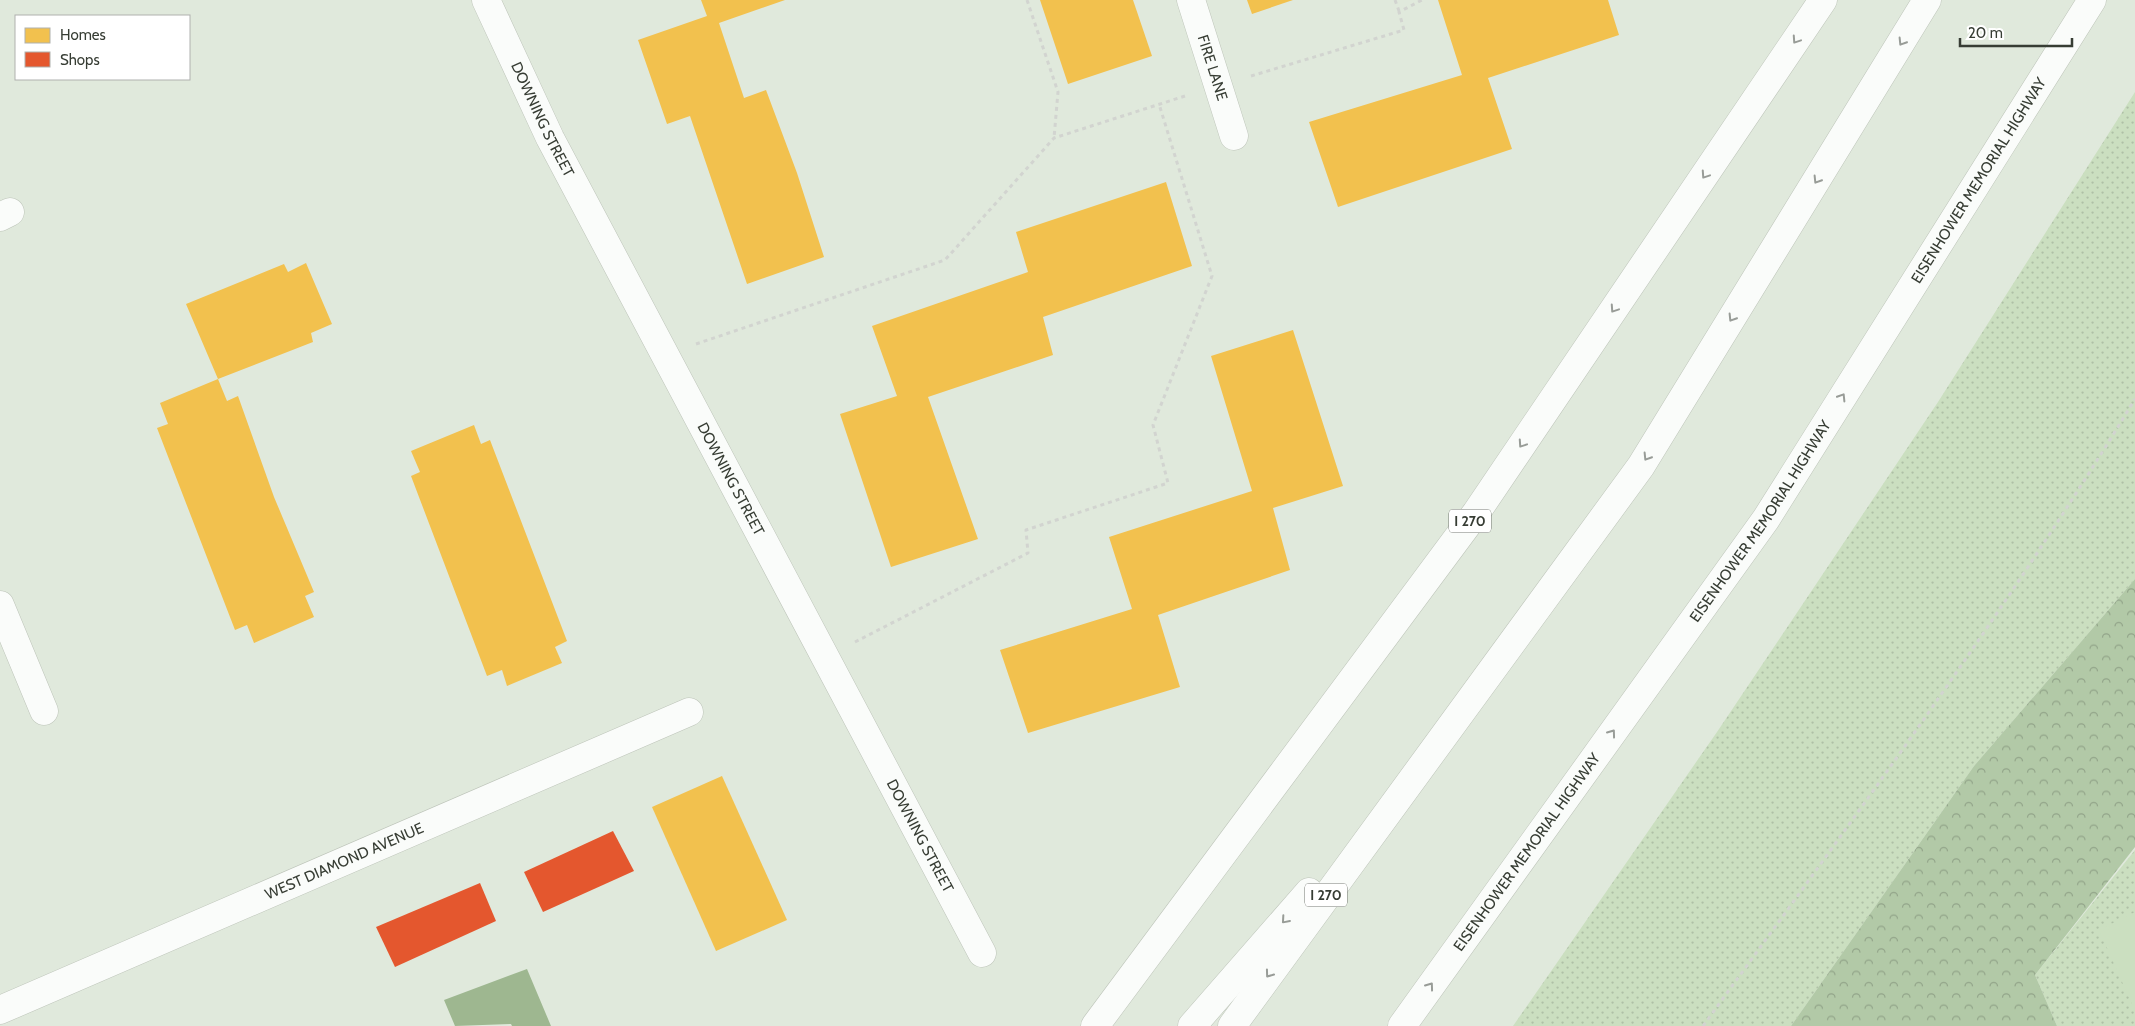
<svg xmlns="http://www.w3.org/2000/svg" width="2135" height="1026" font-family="Cabin,sans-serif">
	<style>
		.grass { fill: url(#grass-dots) }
		.forest { fill: url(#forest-crowns) }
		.pitch { fill: #cbdfc0 }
		.water { fill: #9eb790 }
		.homes { fill: #f2c14e }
		.shops { fill: #e4572e }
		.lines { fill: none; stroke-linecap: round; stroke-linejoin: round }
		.minor-casing { stroke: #bdc4b9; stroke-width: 29 }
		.highway-casing { stroke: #bdc4b9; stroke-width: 29 }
		.path { stroke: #d2d4d0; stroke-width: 3; stroke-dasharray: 4 4; stroke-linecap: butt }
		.minor { stroke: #fafcfa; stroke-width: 28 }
		.highway { stroke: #fafcfa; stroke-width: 28 }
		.oneway { stroke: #989c97 }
		.labels { text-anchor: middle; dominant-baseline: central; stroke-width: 5; stroke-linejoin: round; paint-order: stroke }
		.shield { fill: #fff; stroke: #737771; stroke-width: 1 }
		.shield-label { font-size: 14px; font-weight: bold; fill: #373d34 }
		.street-label { font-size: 15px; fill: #373d34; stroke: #fff }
	</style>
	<defs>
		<pattern id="grass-dots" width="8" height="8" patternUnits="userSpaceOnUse" patternTransform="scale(1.25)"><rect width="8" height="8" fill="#cbdfc0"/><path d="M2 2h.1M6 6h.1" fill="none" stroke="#afc0a6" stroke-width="1.8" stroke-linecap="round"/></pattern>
		<pattern id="forest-crowns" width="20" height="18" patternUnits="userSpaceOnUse" patternTransform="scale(1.25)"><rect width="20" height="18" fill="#b2c9a7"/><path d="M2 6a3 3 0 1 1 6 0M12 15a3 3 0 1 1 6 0" fill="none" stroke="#92a489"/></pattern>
	</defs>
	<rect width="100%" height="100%" fill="#e0e9dc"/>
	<g class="grass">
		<polygon points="2135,92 2135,579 1974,766 1791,1026 1513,1026 1717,732 1938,402"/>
		<polygon points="2135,850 2135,1026 2057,1026 2035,975"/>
	</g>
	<polygon class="forest" points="2135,579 2135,847 2035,975 2057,1026 1791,1026 1974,766"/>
	<polygon class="pitch" points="2135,912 2135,1011 2099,930"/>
	<polygon class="water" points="527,969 551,1026 512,1026 511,1024 455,1026 444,1000"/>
	<g class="homes">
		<polygon points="701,0 785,0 719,23 744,98 766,90 797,173 824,257 747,284 690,116 667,124 638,40 707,16"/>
		<polygon points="1040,0 1133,0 1152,56 1068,84"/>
		<polygon points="1247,0 1293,0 1252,14"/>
		<polygon points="1438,0 1608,0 1619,35 1488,78 1512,149 1338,207 1309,122 1462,75"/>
		<polygon points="1166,182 1192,266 1043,317 1053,355 928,397 978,539 891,567 840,414 897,396 872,326 1028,272 1016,232"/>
		<polygon points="306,263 332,324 311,333 313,342 218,379 227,401 238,396 274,497 314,592 305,596 314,617 254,643 247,625 235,630 157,428 168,424 160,403 218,379 186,304 284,264 288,272"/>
		<polygon points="1293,330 1343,486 1273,508 1290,570 1158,615 1180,687 1028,733 1000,650 1132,609 1109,537 1252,491 1211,356"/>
		<polygon points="474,425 481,444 490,440 567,641 555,647 562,663 507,686 502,670 487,676 411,476 420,472 411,451"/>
		<polygon points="722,776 787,920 716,951 652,807"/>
	</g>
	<g class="shops">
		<polygon points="613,831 634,871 543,912 524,872"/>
		<polygon points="480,883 496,921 395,967 376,927"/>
	</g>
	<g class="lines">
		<defs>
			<g id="minor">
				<path id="s1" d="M486,0L550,138L982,953"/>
				<path id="s2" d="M1191,0L1234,136"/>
				<polyline points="0,217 10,212"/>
				<polyline points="0,605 44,711"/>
				<path id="s3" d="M0,1010L689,712"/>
			</g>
			<g id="highway">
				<polyline points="1095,1026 1476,513 1823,0"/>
				<polyline points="1192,1026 1309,892"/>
				<polyline points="1232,1026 1641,466 1927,0"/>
				<path id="s4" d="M1402,1026L1766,519L2092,0"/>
			</g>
		</defs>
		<use href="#minor" class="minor-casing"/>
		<use href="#highway" class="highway-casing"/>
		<g class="path">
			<polyline points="1027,0 1058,92 1054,138"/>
			<polyline points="1395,0 1399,11"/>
			<polyline points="1251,76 1404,30 1399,12 1422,0"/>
			<polyline points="696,344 945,260 1054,138 1185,96"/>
			<polyline points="855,642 1028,553 1026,530 1168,483 1153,425 1212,276 1159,104"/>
			<path d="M1703,1026C1852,821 2003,616 2135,399"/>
		</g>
		<use href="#minor" class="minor"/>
		<use href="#highway" class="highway"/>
	</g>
	<defs><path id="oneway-chevron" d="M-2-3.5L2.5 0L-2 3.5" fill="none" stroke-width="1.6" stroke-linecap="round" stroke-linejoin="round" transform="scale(1.25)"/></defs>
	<g class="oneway">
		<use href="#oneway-chevron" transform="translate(1796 40) rotate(124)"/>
		<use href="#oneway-chevron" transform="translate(1902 42) rotate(122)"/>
		<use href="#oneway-chevron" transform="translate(1705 175) rotate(124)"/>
		<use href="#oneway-chevron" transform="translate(1817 180) rotate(122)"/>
		<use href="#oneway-chevron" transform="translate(1614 309) rotate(124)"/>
		<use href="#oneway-chevron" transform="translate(1732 318) rotate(122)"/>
		<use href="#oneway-chevron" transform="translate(1842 397) rotate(-58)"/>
		<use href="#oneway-chevron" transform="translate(1522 444) rotate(124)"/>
		<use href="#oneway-chevron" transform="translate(1647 457) rotate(122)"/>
		<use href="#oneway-chevron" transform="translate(1612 733) rotate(-54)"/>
		<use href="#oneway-chevron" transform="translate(1285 920) rotate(131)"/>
		<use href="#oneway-chevron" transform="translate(1269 974) rotate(126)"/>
		<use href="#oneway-chevron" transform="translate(1430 986) rotate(-54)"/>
	</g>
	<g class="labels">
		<g class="shield">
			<rect x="1449" y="509.5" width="42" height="23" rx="4"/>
			<rect x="1305" y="883.5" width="42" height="23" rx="4"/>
		</g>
		<g class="shield-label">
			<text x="1470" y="521">I 270</text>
			<text x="1326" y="895">I 270</text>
		</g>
		<g class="street-label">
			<text stroke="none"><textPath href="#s2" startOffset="71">FIRE LANE</textPath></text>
			<text stroke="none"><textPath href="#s1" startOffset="132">DOWNING STREET</textPath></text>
			<text stroke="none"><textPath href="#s4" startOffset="1024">EISENHOWER MEMORIAL HIGHWAY</textPath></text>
			<text stroke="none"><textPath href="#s1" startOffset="538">DOWNING STREET</textPath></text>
			<text stroke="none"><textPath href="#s4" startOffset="619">EISENHOWER MEMORIAL HIGHWAY</textPath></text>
			<text stroke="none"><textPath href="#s1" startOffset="942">DOWNING STREET</textPath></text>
			<text stroke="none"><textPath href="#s4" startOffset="214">EISENHOWER MEMORIAL HIGHWAY</textPath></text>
			<text stroke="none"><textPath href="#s3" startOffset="375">WEST DIAMOND AVENUE</textPath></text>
		</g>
	</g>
	<rect x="15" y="15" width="175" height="65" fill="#ffffff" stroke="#afb1ae"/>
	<rect x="25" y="28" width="25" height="15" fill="#f2c14e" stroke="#afb1ae"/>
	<text x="60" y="40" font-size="15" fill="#373d34">Homes</text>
	<rect x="25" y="52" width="25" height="15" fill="#e4572e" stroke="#afb1ae"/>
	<text x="60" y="65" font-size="15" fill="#373d34">Shops</text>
	<path d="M1960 38v8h112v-8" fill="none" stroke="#373d34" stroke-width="2.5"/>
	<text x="1968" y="38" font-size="15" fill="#373d34" stroke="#ffffff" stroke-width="4" paint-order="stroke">20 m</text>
</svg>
